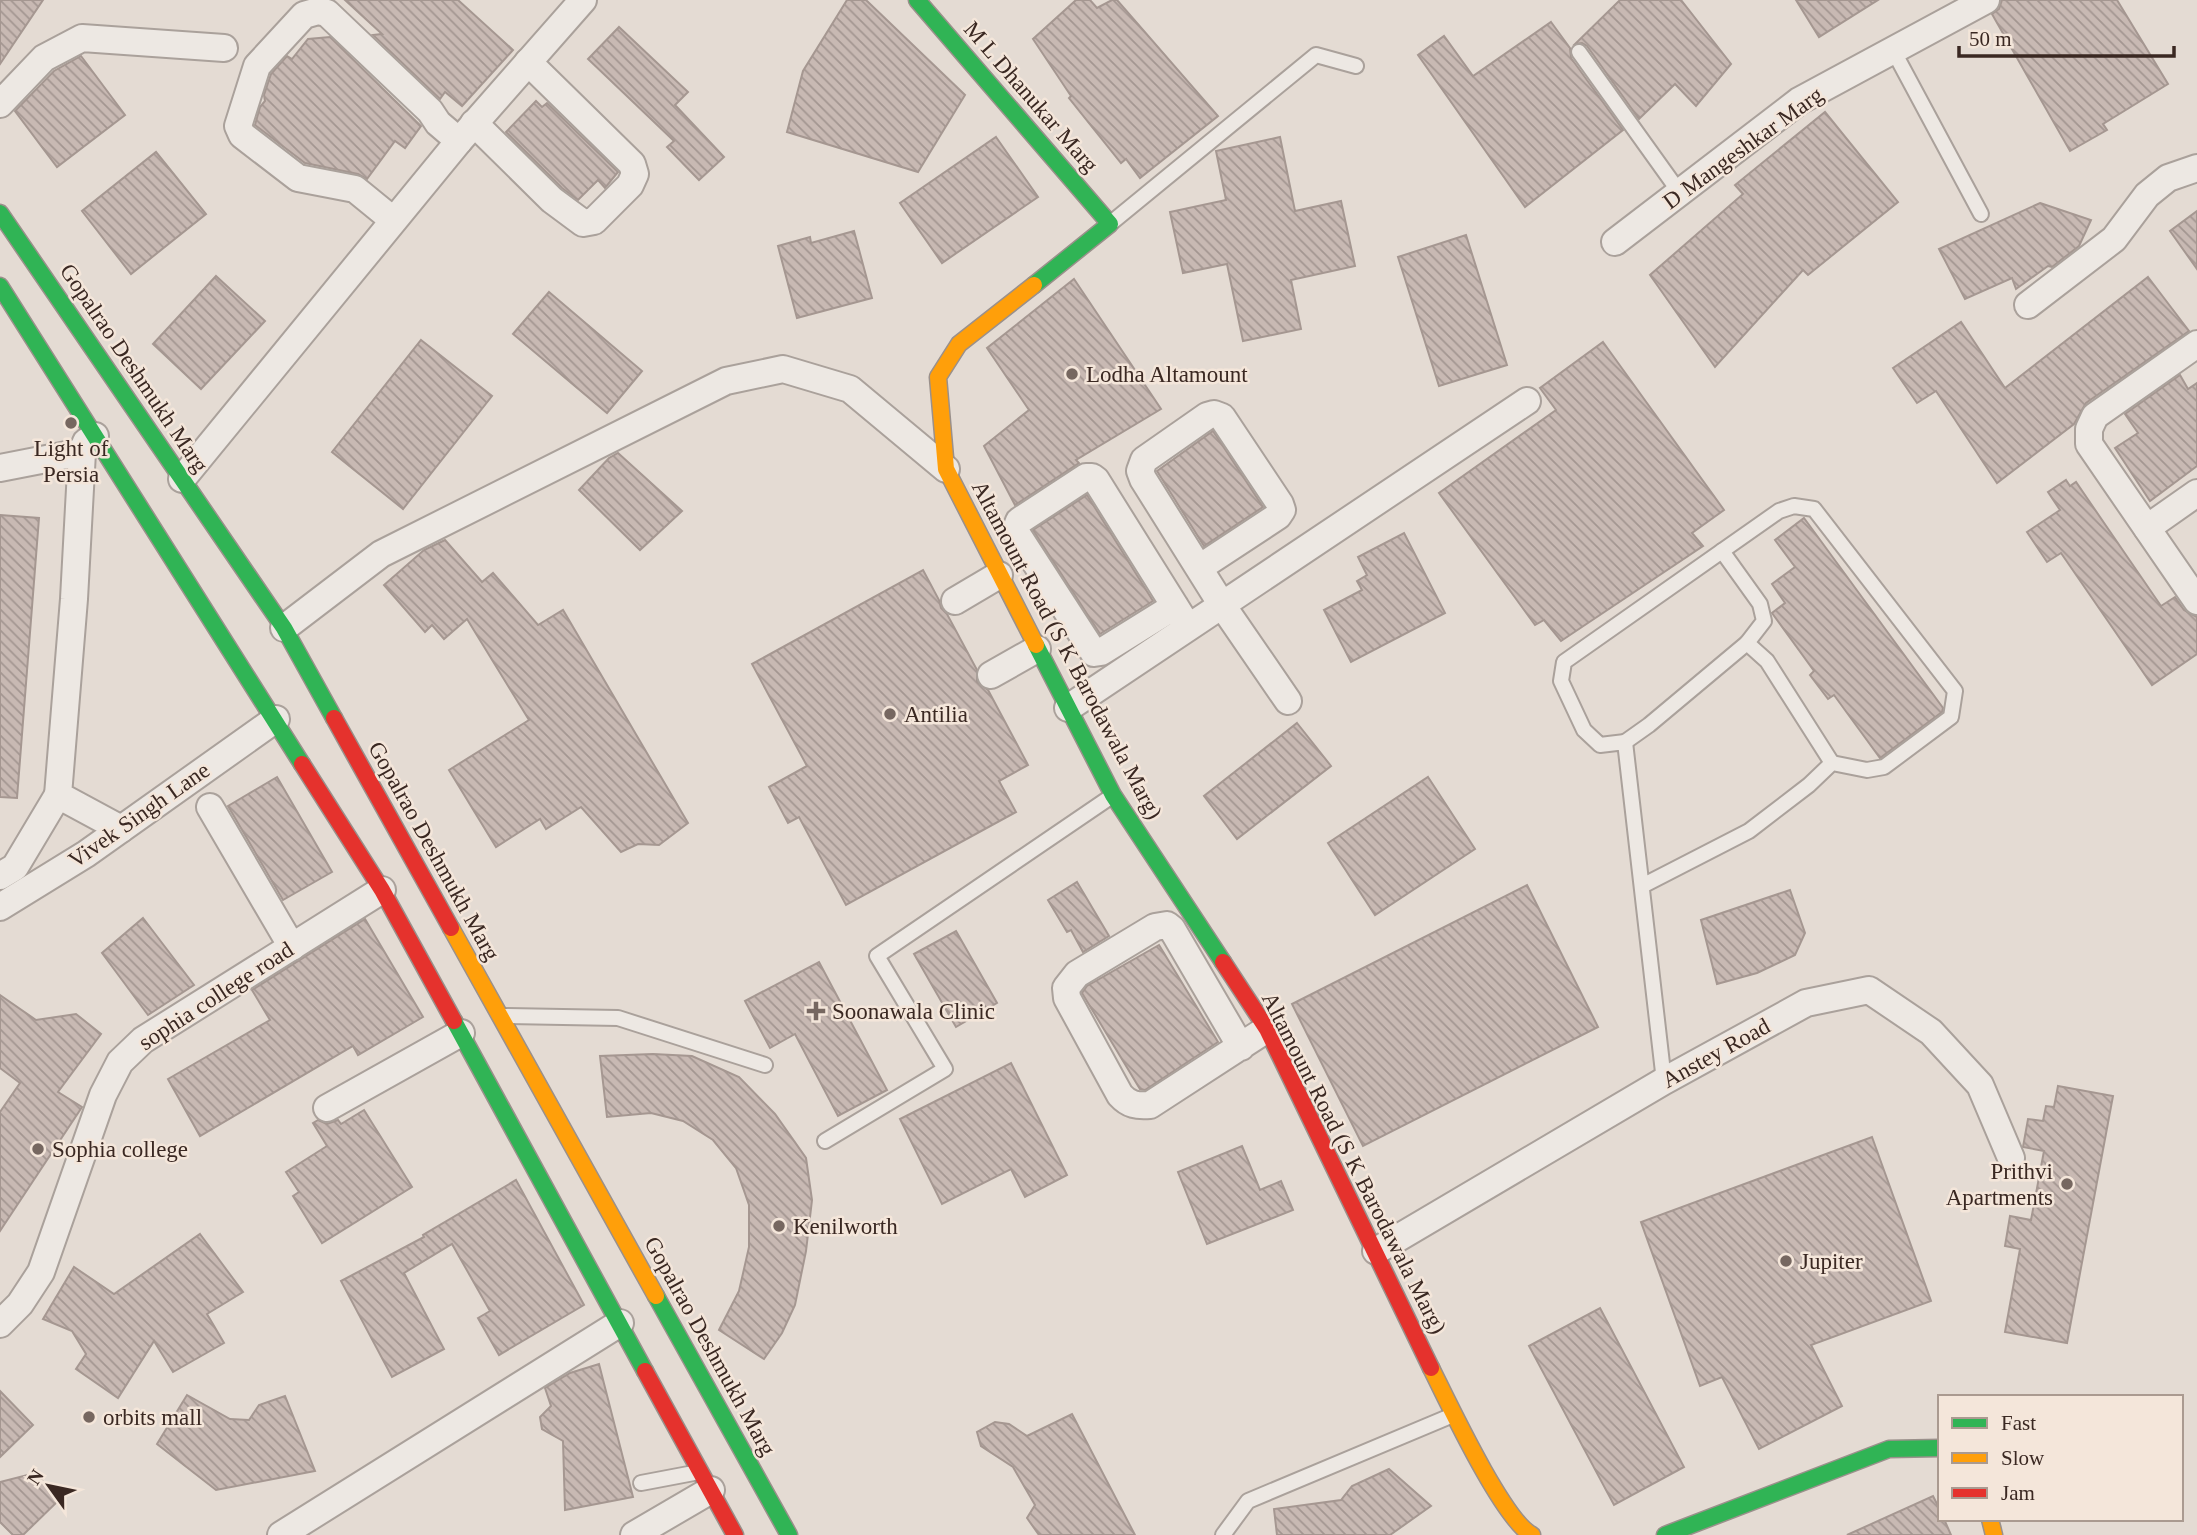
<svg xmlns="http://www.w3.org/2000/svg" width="2197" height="1535" font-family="'Times New Roman',serif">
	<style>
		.building { fill: url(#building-back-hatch); stroke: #a59791; stroke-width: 2 }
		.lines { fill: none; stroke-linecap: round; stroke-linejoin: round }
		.lane-casing { stroke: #aaa19b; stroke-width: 18 }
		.street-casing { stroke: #aaa19b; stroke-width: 30 }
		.fast-casing { stroke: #9a908b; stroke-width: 19 }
		.slow-casing { stroke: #9a908b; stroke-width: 19 }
		.jam-casing { stroke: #9a908b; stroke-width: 19 }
		.lane { stroke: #ede8e3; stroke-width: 14 }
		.street { stroke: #ede8e3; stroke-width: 26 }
		.fast { stroke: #30b455; stroke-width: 16 }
		.slow { stroke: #ff9f0a; stroke-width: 16 }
		.jam { stroke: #e5322d; stroke-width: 16 }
		.poi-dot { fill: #766760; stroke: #f4e6da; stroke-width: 2.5 }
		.labels { text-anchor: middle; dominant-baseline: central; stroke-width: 5; stroke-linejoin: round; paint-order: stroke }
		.street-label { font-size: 23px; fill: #3a2822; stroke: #f4e6da }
		.poi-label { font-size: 23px; fill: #3a2822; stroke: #f4e6da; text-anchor: start }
	</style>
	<defs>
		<pattern id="building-back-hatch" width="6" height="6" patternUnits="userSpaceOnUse" patternTransform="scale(1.75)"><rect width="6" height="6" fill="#c8b9b3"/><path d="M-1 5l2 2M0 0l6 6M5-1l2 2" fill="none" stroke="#a39691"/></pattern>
	</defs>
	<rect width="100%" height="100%" fill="#e4dbd3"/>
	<g class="building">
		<polygon points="0,0 43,0 0,64"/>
		<polygon points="345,0 458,0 513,50 462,106 445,92 440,99 373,35 382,34"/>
		<polygon points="847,0 866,0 965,95 918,172 787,132 803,71"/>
		<polygon points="1076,0 1090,0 1097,8 1112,0 1117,0 1218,116 1140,178 1126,159 1121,163 1069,98 1071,96 1033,39"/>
		<polygon points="1620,0 1681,0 1731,64 1696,106 1675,84 1639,119 1587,46 1582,43 1575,44"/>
		<polygon points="1796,0 1878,0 1819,37"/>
		<polygon points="2002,0 2117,0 2168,84 2103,124 2107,130 2070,151 1992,14 1999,9"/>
		<polygon points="1551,22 1570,48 1571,58 1623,130 1525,207 1418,55 1444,36 1473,76"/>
		<polygon points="619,27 688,92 675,105 724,157 699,180 667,147 674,141 588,59"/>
		<polygon points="330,37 421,126 405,148 395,141 367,179 358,174 305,163 255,125 260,107 265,101 264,95 271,74 287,56 292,59 308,39"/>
		<polygon points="81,56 125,115 57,167 15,111 54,71"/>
		<polygon points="536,101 542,107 547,103 618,172 605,188 598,180 578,200 562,188 506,132"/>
		<polygon points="1825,112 1898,202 1808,275 1803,270 1715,367 1650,275 1743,194 1735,185"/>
		<polygon points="996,137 1038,197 942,263 900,203"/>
		<polygon points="1280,137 1295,211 1341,201 1355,266 1291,280 1301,329 1243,341 1227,264 1183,273 1170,212 1226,200 1216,151"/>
		<polygon points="156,152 206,214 131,274 82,211"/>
		<polygon points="2040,203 2091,220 2079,246 2052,267 2048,266 2016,289 2012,278 1965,299 1939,249"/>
		<polygon points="2197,211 2197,269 2170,231"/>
		<polygon points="854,231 872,298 797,318 778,246 810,237 811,243"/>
		<polygon points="1466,235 1507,365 1439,386 1398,257"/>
		<polygon points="216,276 265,321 201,389 153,344"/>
		<polygon points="2148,277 2189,331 2086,403 2074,424 1997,483 1936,391 1917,403 1893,368 1961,322 2005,388"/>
		<polygon points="1074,279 1161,409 1076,460 1079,463 1015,505 984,446 1029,410 987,348"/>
		<polygon points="549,292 642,371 607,413 513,334"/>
		<polygon points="421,340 492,396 403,509 332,452"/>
		<polygon points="1603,342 1724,510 1692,533 1703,546 1561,641 1544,620 1535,625 1439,493 1556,410 1540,388"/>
		<polygon points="2180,375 2188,389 2197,383 2197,466 2150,501 2115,448 2138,433 2125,414"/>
		<polygon points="1213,431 1263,507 1204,546 1157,471"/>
		<polygon points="618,453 682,511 640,550 579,490 609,458"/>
		<polygon points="2066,480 2070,486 2076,482 2161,606 2175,597 2184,610 2197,617 2197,654 2152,685 2061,553 2047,562 2027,532 2060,510 2048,492"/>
		<polygon points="1087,495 1153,601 1100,634 1033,530"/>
		<polygon points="0,515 39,518 17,798 0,797"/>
		<polygon points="1804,518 1943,708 1942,712 1880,758 1834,695 1828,699 1810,675 1814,671 1772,613 1785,603 1772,584 1795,567 1775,540"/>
		<polygon points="1404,533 1445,613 1351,662 1324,610 1362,590 1357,581 1367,575 1358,557"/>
		<polygon points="445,540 482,582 493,573 538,625 563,610 688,823 659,845 638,844 621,852 581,807 546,829 540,819 496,847 449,770 529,720 467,619 444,639 432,625 425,632 384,585 424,550"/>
		<polygon points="923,570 939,600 941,608 947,614 977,670 977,682 988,690 1028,765 999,781 1016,812 846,905 799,817 788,823 769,787 807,766 752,664"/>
		<polygon points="1297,723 1331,766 1237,839 1204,796"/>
		<polygon points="277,777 332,872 283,900 228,806"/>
		<polygon points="1428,777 1475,849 1375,915 1328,843"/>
		<polygon points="1077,882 1109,936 1083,952 1071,930 1067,932 1048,900"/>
		<polygon points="1527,885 1598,1027 1363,1146 1292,1004"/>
		<polygon points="1790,890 1805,933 1795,955 1757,973 1717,984 1701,920"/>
		<polygon points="143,918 194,985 148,1015 102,953"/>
		<polygon points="365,919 423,1017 358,1055 353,1046 200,1136 168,1079 270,1020 252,990"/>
		<polygon points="956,931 997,1003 956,1027 914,954"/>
		<polygon points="1159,945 1218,1042 1145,1090 1140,1089 1082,993 1087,986"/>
		<polygon points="819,962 887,1090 838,1116 795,1034 770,1048 745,1001"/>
		<polygon points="0,995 36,1020 76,1014 101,1034 58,1092 82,1107 0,1231 0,1112 20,1083 0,1068"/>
		<polygon points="653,1054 692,1056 739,1077 775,1114 806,1158 812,1200 806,1251 795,1305 782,1333 764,1359 719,1330 739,1291 749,1247 749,1205 736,1168 713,1140 683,1121 651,1113 607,1117 600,1056"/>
		<polygon points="1011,1063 1067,1175 1025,1197 1011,1169 942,1204 900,1119"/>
		<polygon points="2058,1086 2113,1096 2067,1343 2005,1332 2020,1249 2005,1246 2010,1216 2031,1220 2044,1151 2023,1147 2028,1119 2043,1121 2046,1106 2054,1107"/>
		<polygon points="364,1110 412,1187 322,1243 293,1196 299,1192 286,1172 327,1146 313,1123 318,1120 327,1124 338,1120 341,1124"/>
		<polygon points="1872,1137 1931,1301 1811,1345 1842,1406 1759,1449 1722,1377 1700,1386 1641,1222"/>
		<polygon points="1242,1146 1260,1190 1281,1181 1293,1210 1207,1244 1178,1172"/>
		<polygon points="516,1180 584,1305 499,1355 478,1318 490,1311 452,1244 404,1273 444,1349 392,1377 341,1281 424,1237 423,1235"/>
		<polygon points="200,1234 243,1292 207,1314 224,1343 173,1372 154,1341 118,1398 76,1369 86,1354 72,1331 43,1319 74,1267 114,1294"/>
		<polygon points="1600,1308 1684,1467 1614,1505 1529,1346"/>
		<polygon points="599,1364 633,1497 565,1510 563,1441 542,1429 540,1417 551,1406 545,1388 570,1373"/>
		<polygon points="0,1391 33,1425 0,1457"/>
		<polygon points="187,1395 230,1419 249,1420 259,1405 285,1396 315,1471 216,1490 157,1444"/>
		<polygon points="1072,1414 1135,1535 1039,1535 1027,1518 1035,1505 1013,1467 981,1446 977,1432 995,1422 1009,1424 1027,1436"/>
		<polygon points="1389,1469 1431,1506 1390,1535 1277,1535 1274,1509 1341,1500 1352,1486"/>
		<polygon points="35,1473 60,1499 23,1535 13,1535 0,1522 0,1482"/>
		<polygon points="1933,1496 1940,1510 1940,1519 1944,1519 1951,1535 1847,1535"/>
	</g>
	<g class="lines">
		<defs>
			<g id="lane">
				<polyline points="1893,50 1981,214"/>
				<polyline points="1579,52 1680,193"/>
				<polyline points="1111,223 1316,55 1356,66"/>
				<polyline points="1722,551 1760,604 1764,621 1747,643"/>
				<polyline points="1625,742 1649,725 1747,643 1767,661 1832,763"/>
				<polyline points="1642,886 1749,831 1809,785 1832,763 1867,770 1884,767 1951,717 1955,691 1814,509 1794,506 1779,511 1564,662 1561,681 1584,730 1600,745 1625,742 1664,1081"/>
				<polyline points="505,1016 618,1018 765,1065"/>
				<polyline points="825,1141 945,1069 877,956 1112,796"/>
				<polyline points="641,1483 699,1472"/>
				<polyline points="1223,1535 1248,1501 1453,1415"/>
			</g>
			<g id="street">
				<polyline points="0,104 44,58 82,38 224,48"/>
				<polyline points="474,123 552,200 583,223 594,221 630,185 635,174 632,164 528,62"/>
				<polyline points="393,220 355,189 298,178 242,135 238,126 257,66 304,15 318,11 327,13 430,111 438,123 459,141"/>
				<polyline points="1615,242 1799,101 1986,0"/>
				<polyline points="2028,305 2114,239 2147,195 2168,178 2197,168"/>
				<polyline points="2197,344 2095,416 2089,429 2089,444 2197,601"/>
				<polyline points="95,436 86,442 82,452 74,599 58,795 121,829"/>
				<polyline points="0,468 82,452"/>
				<polyline points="182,479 459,141 583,0"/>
				<polyline points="2147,528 2197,493"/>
				<polyline points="1199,568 1278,516 1282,510 1280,504 1222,417 1214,414 1207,416 1144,460 1140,471 1143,479 1222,605 1288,701"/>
				<polyline points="955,601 999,575"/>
				<polyline points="1175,606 1101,652 1094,653 1017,534 1016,529 1019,521 1086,477 1092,477 1096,480 1188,627"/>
				<polyline points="284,628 381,554 726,381 783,369 850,389 946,469"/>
				<polyline points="991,675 1037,649"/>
				<polyline points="1068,708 1527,401"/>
				<polyline points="210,807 292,947"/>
				<polyline points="0,876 15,867 58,795"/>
				<polyline points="0,907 86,854 276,719"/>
				<path d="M1241,1047L1172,929L1167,925L1155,927L1077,974L1066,988L1067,998L1120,1095C1129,1105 1137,1106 1150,1105L1267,1029"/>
				<polyline points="327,1108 461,1033"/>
				<polyline points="1376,1251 1664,1081 1806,1003 1869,990 1931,1032 1980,1085 2011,1158"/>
				<polyline points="0,1324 20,1304 41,1272 103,1095 120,1062 143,1040 382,890"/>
				<polyline points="281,1535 620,1323"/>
				<polyline points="634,1535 711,1490"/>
			</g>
			<g id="fast">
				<polyline points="917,0 1110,224 1034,285"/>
				<polyline points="0,213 284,628 334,718"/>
				<polyline points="0,286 302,764"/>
				<polyline points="1036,645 1113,795 1223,962"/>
				<polyline points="454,1021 645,1371"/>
				<polyline points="656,1296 789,1535"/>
				<polyline points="1665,1535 1889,1449 1940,1448"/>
			</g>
			<g id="slow">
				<polyline points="1034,285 959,344 938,377 946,469 1036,645"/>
				<polyline points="451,928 656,1296"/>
				<path d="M1431,1368C1448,1402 1503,1520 1532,1535"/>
				<polyline points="1990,1519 1994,1535"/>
			</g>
			<g id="jam">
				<polyline points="334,718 451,928"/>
				<polyline points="302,764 382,890 454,1021"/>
				<polyline points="1223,962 1267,1029 1431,1368"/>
				<polyline points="645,1371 735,1535"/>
			</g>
		</defs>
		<use href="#lane" class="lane-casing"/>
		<use href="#street" class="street-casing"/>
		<use href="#fast" class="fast-casing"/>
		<use href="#slow" class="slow-casing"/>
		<use href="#jam" class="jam-casing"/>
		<use href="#lane" class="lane"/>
		<use href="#street" class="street"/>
		<use href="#fast" class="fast"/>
		<use href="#slow" class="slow"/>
		<use href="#jam" class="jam"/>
	</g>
	<g class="poi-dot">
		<circle cx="1072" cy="374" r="7"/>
		<circle cx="71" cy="423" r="7"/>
		<circle cx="890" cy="714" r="7"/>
		<path d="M812.5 1000.5h7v7h7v7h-7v7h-7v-7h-7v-7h7z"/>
		<circle cx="38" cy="1149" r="7"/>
		<circle cx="2067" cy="1184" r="7"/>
		<circle cx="779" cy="1226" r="7"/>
		<circle cx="1786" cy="1261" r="7"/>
		<circle cx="89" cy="1417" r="7"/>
	</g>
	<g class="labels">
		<g class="street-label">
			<text transform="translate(1031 97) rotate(49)">M L Dhanukar Marg</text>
			<text transform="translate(1743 148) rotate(-36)">D Mangeshkar Marg</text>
			<text transform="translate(134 368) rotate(56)">Gopalrao Deshmukh Marg</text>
			<text transform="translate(1067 650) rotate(62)">Altamount Road (S K Barodawala Marg)</text>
			<text transform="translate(139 815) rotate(-35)">Vivek Singh Lane</text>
			<text transform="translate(434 851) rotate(61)">Gopalrao Deshmukh Marg</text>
			<text transform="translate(216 996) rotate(-33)">sophia college road</text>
			<text transform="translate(1716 1053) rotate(-29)">Anstey Road</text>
			<text transform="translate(1354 1163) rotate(63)">Altamount Road (S K Barodawala Marg)</text>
			<text transform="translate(710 1346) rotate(61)">Gopalrao Deshmukh Marg</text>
		</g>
		<g class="poi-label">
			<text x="1086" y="374">Lodha Altamount</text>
			<text x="71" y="448" text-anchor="middle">Light of<tspan x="71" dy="26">Persia</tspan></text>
			<text x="904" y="714">Antilia</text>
			<text x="832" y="1011">Soonawala Clinic</text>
			<text x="52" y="1149">Sophia college</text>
			<text x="2053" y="1171" text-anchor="end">Prithvi<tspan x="2053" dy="26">Apartments</tspan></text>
			<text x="793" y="1226">Kenilworth</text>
			<text x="1800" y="1261">Jupiter</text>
			<text x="103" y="1417">orbits mall</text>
		</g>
	</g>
	<rect x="1938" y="1395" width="245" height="126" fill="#f4e6da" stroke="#aa9a90" stroke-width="2"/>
	<rect x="1952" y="1418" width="35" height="10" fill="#30b455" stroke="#aa9a90" stroke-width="2"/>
	<text x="2001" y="1430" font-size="21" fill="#3a2822">Fast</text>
	<rect x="1952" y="1453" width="35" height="10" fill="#ff9f0a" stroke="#aa9a90" stroke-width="2"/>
	<text x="2001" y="1465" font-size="21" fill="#3a2822">Slow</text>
	<rect x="1952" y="1488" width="35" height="10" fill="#e5322d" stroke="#aa9a90" stroke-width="2"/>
	<text x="2001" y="1500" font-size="21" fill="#3a2822">Jam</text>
	<g transform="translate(49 1486) rotate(303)" stroke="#f4e6da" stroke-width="5" paint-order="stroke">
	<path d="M0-5L12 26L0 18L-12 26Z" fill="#3a2822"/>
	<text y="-10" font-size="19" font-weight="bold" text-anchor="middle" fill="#3a2822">N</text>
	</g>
	<path d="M1959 46v10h215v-10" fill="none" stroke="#3a2822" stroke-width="3.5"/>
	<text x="1969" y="46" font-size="21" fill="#3a2822" stroke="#f4e6da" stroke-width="5" paint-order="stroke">50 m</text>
</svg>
